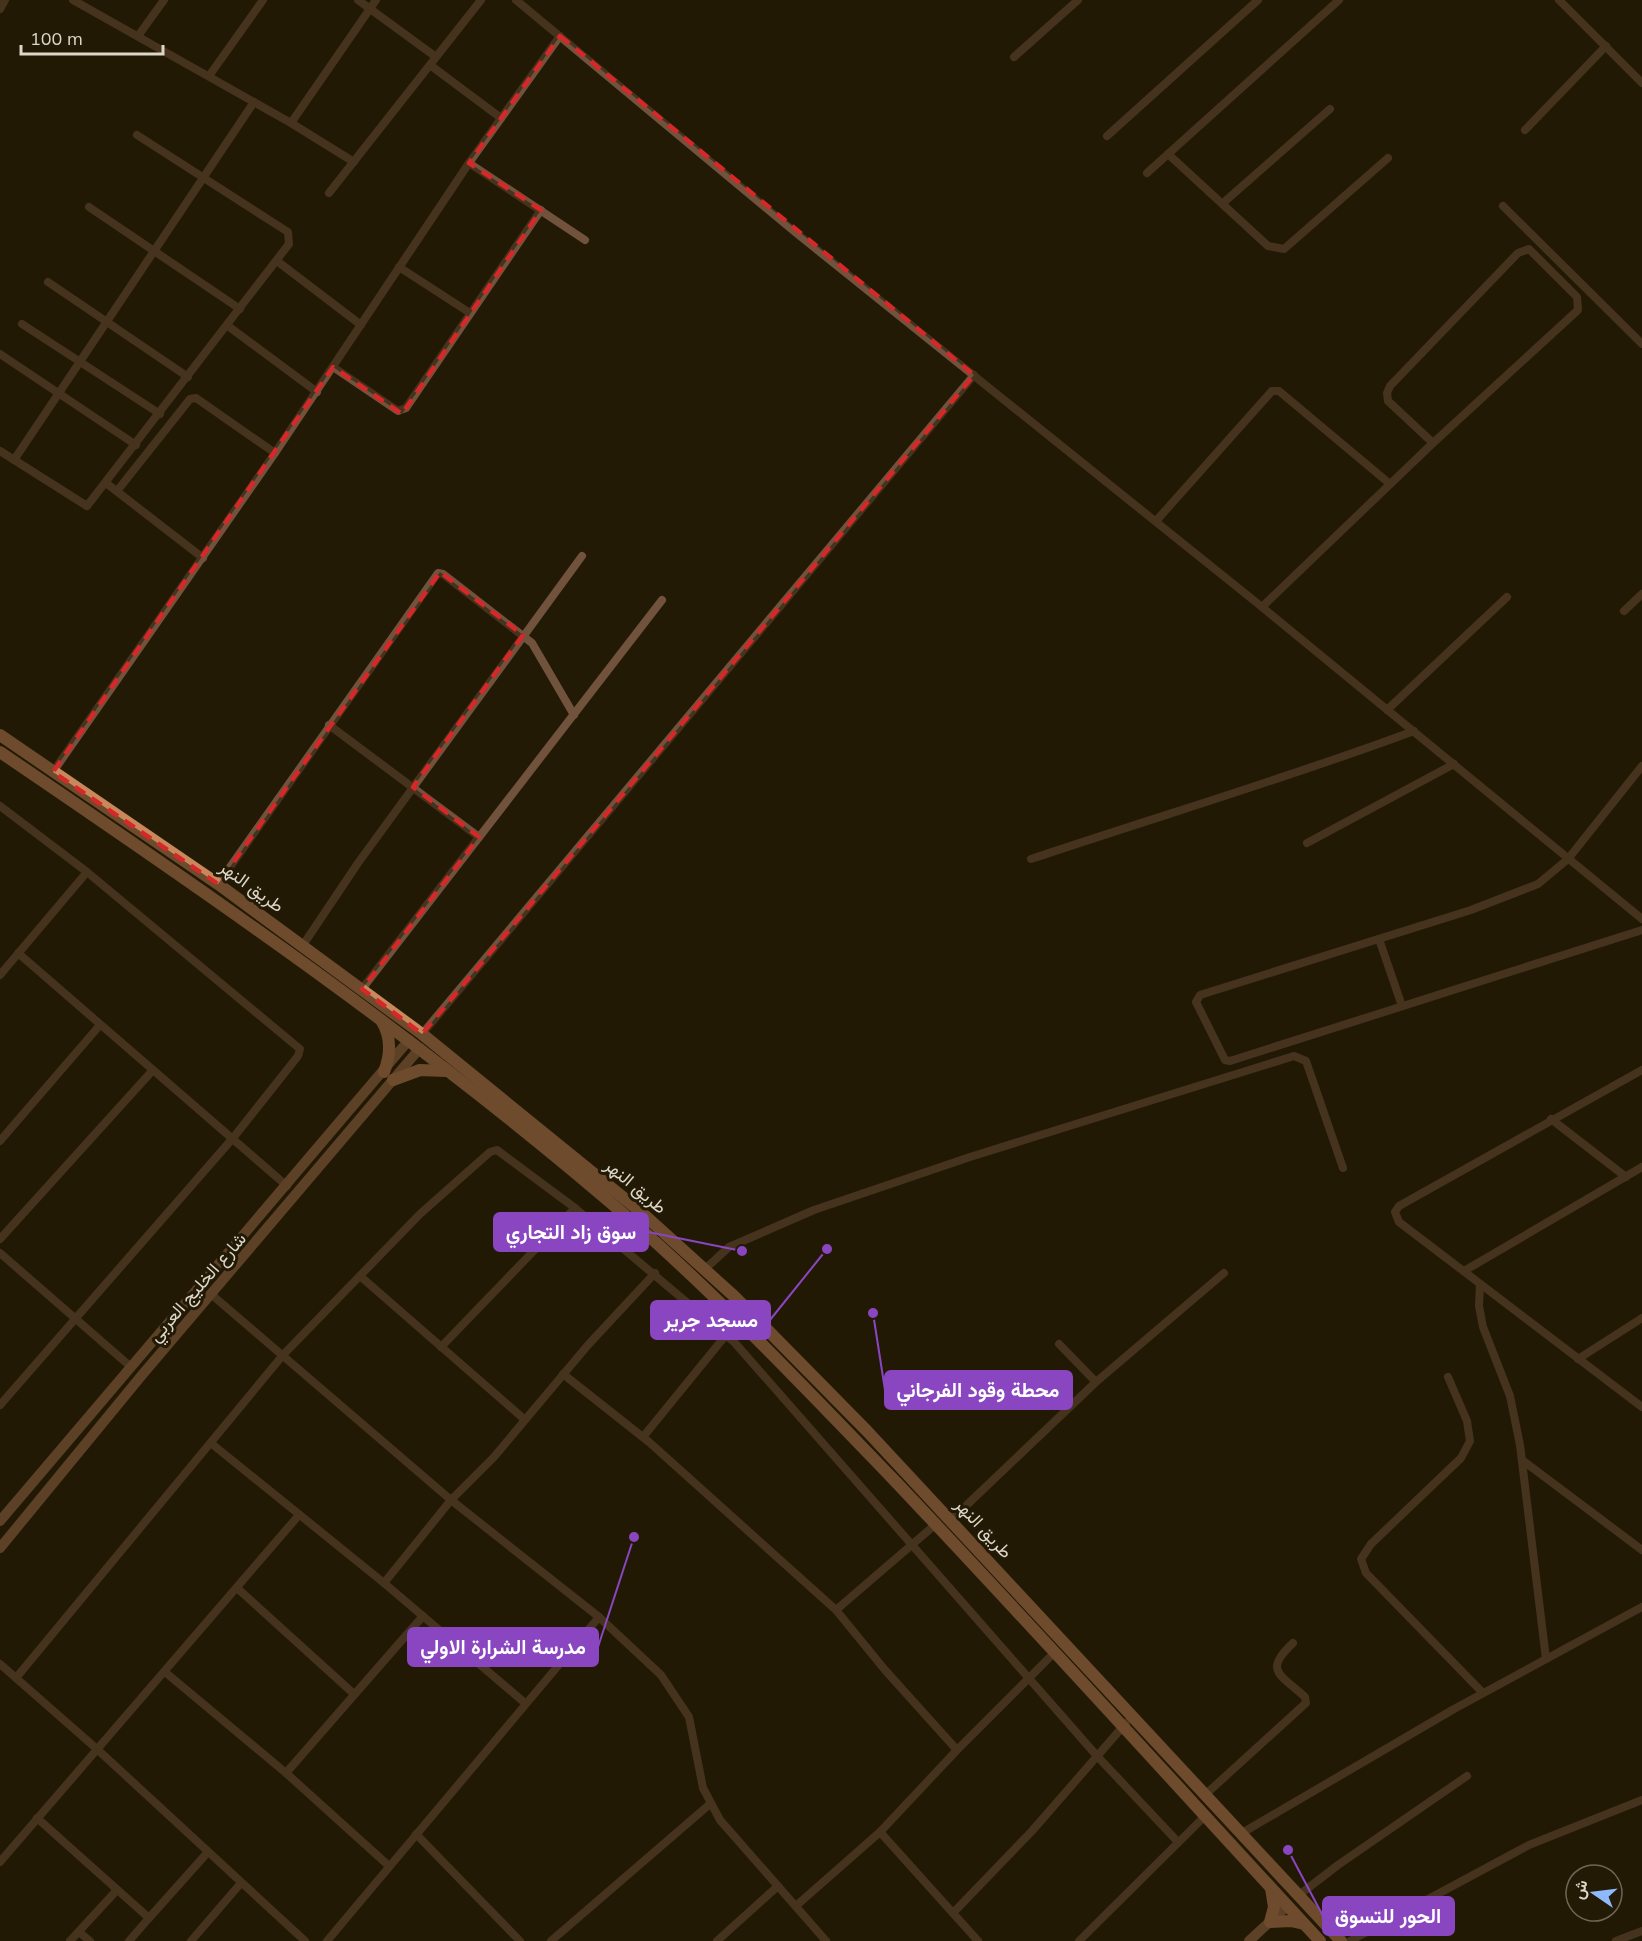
<svg xmlns="http://www.w3.org/2000/svg" width="1642" height="1941" font-family="Mulish,Vazirmatn,sans-serif">
	<style>
		.lines { fill: none; stroke-linecap: round; stroke-linejoin: round }
		.minor { stroke: #71523d; stroke-width: 8 }
		.secondary { stroke: #a2714f; stroke-width: 10 }
		.primary { stroke: #c8885c; stroke-width: 12 }
		.marked { fill: none; stroke: #d62828; stroke-width: 4.5; stroke-dasharray: 12 8; stroke-linejoin: round }
		.labels { text-anchor: middle; dominant-baseline: central; stroke-width: 6; stroke-linejoin: round; paint-order: stroke }
		.street-label { font-size: 18px; fill: #ddd7ca; stroke: #231a06 }
		.leader { fill: none; stroke: #8a46c1; stroke-width: 2 }
		.callout-dot { fill: #8a46c1; stroke: #231a06; stroke-width: 2 }
		.callout { fill: #8a46c1; stroke: #8a46c1; stroke-width: 2 }
		.callout-label { font-size: 20px; text-anchor: middle; font-weight: bold; fill: #fff }
	</style>
	<rect width="100%" height="100%" fill="#231a06"/>
	<g class="lines">
		<g class="minor">
			<polyline points="73,0 291,123 354,162"/>
			<polyline points="358,0 436,57"/>
			<polyline points="516,0 795,232 1262,607 1642,919"/>
			<polyline points="1559,0 1642,83"/>
			<polyline points="0,9 5,0"/>
			<polyline points="138,36 164,0"/>
			<polyline points="1014,57 1078,0"/>
			<polyline points="430,65 501,118"/>
			<polyline points="209,76 263,0"/>
			<polyline points="291,123 376,0"/>
			<polyline points="1525,130 1606,46"/>
			<polyline points="1107,136 1258,0"/>
			<polyline points="1168,154 1268,246 1284,249 1388,158"/>
			<polyline points="469,163 585,240"/>
			<polyline points="1147,173 1339,0"/>
			<polyline points="329,193 481,0"/>
			<polyline points="1223,203 1330,109"/>
			<polyline points="1503,206 1642,344"/>
			<polyline points="89,207 240,309"/>
			<polyline points="277,261 361,325"/>
			<polyline points="399,267 470,313"/>
			<polyline points="48,282 188,377"/>
			<polyline points="22,324 160,414"/>
			<polyline points="228,326 317,392"/>
			<polyline points="0,354 136,445"/>
			<polyline points="333,367 398,411 406,408 541,210"/>
			<polyline points="0,451 87,506 289,244 288,232 137,135"/>
			<polyline points="14,460 254,102"/>
			<polyline points="106,483 203,558"/>
			<polyline points="117,491 190,399 196,398 275,453"/>
			<polyline points="1156,521 1272,391 1279,391 1390,484"/>
			<polyline points="1262,607 1433,443 1578,310 1577,297 1529,249 1518,253 1390,386 1387,393 1388,401 1433,443"/>
			<polyline points="1624,611 1642,594"/>
			<polyline points="1387,710 1507,597"/>
			<polyline points="329,725 479,837"/>
			<polyline points="1642,766 1568,859 1538,884 1471,910 1200,995 1196,1002 1225,1060 1230,1061 1642,930"/>
			<polyline points="53,772 275,453 469,163 560,36"/>
			<polyline points="0,806 87,872 300,1049 298,1056 233,1138 0,1405"/>
			<polyline points="1307,843 1454,764"/>
			<path d="M1031,859C1159,816 1288,778 1414,731"/>
			<polyline points="218,884 438,573 443,574 532,643 574,715"/>
			<polyline points="1379,939 1402,1006"/>
			<polyline points="303,945 358,863 582,556"/>
			<polyline points="18,953 287,1186"/>
			<polyline points="0,975 87,872"/>
			<polyline points="362,989 662,600"/>
			<polyline points="422,1034 974,375"/>
			<polyline points="1642,1070 1399,1206 1395,1212 1399,1222 1642,1407"/>
			<polyline points="1551,1119 1626,1177"/>
			<polyline points="0,1141 100,1025"/>
			<polyline points="0,1239 153,1070"/>
			<polyline points="0,1253 131,1367"/>
			<polyline points="705,1269 729,1247 814,1210 970,1157 1294,1056 1306,1061 1343,1168"/>
			<polyline points="1464,1271 1642,1167"/>
			<polyline points="360,1276 524,1419"/>
			<polyline points="1480,1284 1479,1306 1483,1327 1510,1396 1520,1445 1546,1659"/>
			<polyline points="212,1295 451,1500 599,1617 661,1675 689,1717 703,1788 720,1820 826,1941"/>
			<polyline points="1059,1344 1096,1382"/>
			<polyline points="441,1347 575,1208"/>
			<polyline points="1578,1359 1642,1318"/>
			<polyline points="563,1374 649,1442 836,1610 885,1670 957,1750"/>
			<polyline points="1448,1377 1467,1421 1470,1441 1461,1458 1371,1544 1361,1559 1366,1573 1483,1693"/>
			<polyline points="643,1437 726,1335"/>
			<polyline points="212,1444 384,1583 525,1703"/>
			<polyline points="1522,1460 1642,1550"/>
			<polyline points="951,1520 1096,1382 1224,1273"/>
			<polyline points="384,1583 451,1500 494,1457 588,1345 655,1273"/>
			<polyline points="237,1588 354,1694"/>
			<polyline points="836,1610 936,1524"/>
			<polyline points="0,1664 98,1750 305,1941"/>
			<polyline points="165,1672 286,1773 389,1866"/>
			<polyline points="16,1678 283,1355 420,1214 490,1152 497,1150 575,1208 735,1343 1097,1756 1178,1842"/>
			<polyline points="286,1773 423,1616"/>
			<path d="M1206,1794L1306,1703L1305,1697C1280,1674 1263,1671 1293,1643"/>
			<polyline points="37,1818 149,1918 129,1941"/>
			<polyline points="880,1832 978,1941"/>
			<polyline points="1242,1833 1454,1709 1642,1607"/>
			<polyline points="416,1834 520,1941"/>
			<polyline points="0,1862 299,1515"/>
			<polyline points="1299,1895 1338,1865 1467,1776"/>
			<polyline points="797,1905 880,1832 957,1750 1055,1652"/>
			<polyline points="953,1913 1032,1831 1126,1723"/>
			<polyline points="149,1918 208,1852"/>
			<polyline points="79,1932 90,1941"/>
			<polyline points="70,1941 117,1890"/>
			<polyline points="191,1941 241,1883"/>
			<polyline points="327,1941 599,1617"/>
			<polyline points="551,1941 710,1804"/>
			<polyline points="717,1941 778,1886"/>
			<polyline points="1079,1941 1205,1816"/>
			<polyline points="1350,1941 1529,1845 1642,1800"/>
			<polyline points="1616,1941 1642,1931"/>
		</g>
		<g class="secondary">
			<polyline points="0,1521 409,1040"/>
			<polyline points="0,1548 142,1375 420,1048"/>
			<polyline points="1249,1941 1287,1906"/>
		</g>
		<g class="primary">
			<polyline points="0,735 218,884 422,1034 641,1212 735,1297 867,1431 1341,1941"/>
			<path d="M0,752C218,900 434,1049 633,1222C725,1303 809,1392 894,1480C1038,1632 1178,1787 1320,1941"/>
			<path d="M381,1020C392,1037 391,1054 384,1072"/>
			<polyline points="393,1080 420,1070 446,1071"/>
			<polyline points="1271,1888 1274,1907 1270,1922 1291,1921 1304,1924"/>
		</g>
	</g>
	<path d="M0 0H1642V1941H0ZM560,36L974,375L422,1034L362,989L479,837L413,787L523,635L440,572L218,884L53,772L333,367L402,414L541,210L469,163Z" fill="#231a06" fill-opacity=".55" fill-rule="evenodd"/>
	<path class="marked" d="M560,36L974,375L422,1034L362,989L479,837L413,787L523,635L440,572L218,884L53,772L333,367L402,414L541,210L469,163Z"/>
	<g class="labels">
		<g class="street-label">
			<text transform="translate(252 886) rotate(36)">طريق النهر</text>
			<text transform="translate(636 1186) rotate(40)">طريق النهر</text>
			<text transform="translate(197 1287) rotate(-49)">شارع الخليج العربي</text>
			<text transform="translate(984 1528) rotate(47)">طريق النهر</text>
		</g>
	</g>
	<path class="leader" d="M742 1251L648 1232M827 1249L770 1320M873 1313L885 1390M634 1537L598 1647M1288 1850L1323 1916"/>
	<g class="callout-dot">
		<circle cx="742" cy="1251" r="6"/>
		<circle cx="827" cy="1249" r="6"/>
		<circle cx="873" cy="1313" r="6"/>
		<circle cx="634" cy="1537" r="6"/>
		<circle cx="1288" cy="1850" r="6"/>
	</g>
	<g class="callout">
		<rect x="494" y="1213" width="154" height="38" rx="6"/>
		<rect x="651" y="1301" width="119" height="38" rx="6"/>
		<rect x="885" y="1371" width="187" height="38" rx="6"/>
		<rect x="408" y="1628" width="190" height="38" rx="6"/>
		<rect x="1323" y="1897" width="131" height="38" rx="6"/>
	</g>
	<g class="callout-label">
		<text x="571" y="1239">سوق زاد التجاري</text>
		<text x="711" y="1327">مسجد جرير</text>
		<text x="978" y="1397">محطة وقود الفرجاني</text>
		<text x="503" y="1654">مدرسة الشرارة الاولي</text>
		<text x="1388" y="1923">الحور للتسوق</text>
	</g>
	<g transform="translate(1594 1893) rotate(284)"><circle r="28" fill="#231a06" stroke="#6d6654" stroke-width="1.5"/>
	<path d="M0-4.5L10 22L0 15L-10 22Z" fill="#8fb8fd"/>
	<text y="-9" font-size="16" font-weight="bold" text-anchor="middle" fill="#ddd7ca">ش</text>
	</g>
	<path d="M21 45v9h142v-9" fill="none" stroke="#ddd7ca" stroke-width="3"/>
	<text x="30" y="45" font-size="18" fill="#ddd7ca" stroke="#231a06" stroke-width="4.5" paint-order="stroke">100 m</text>
</svg>
